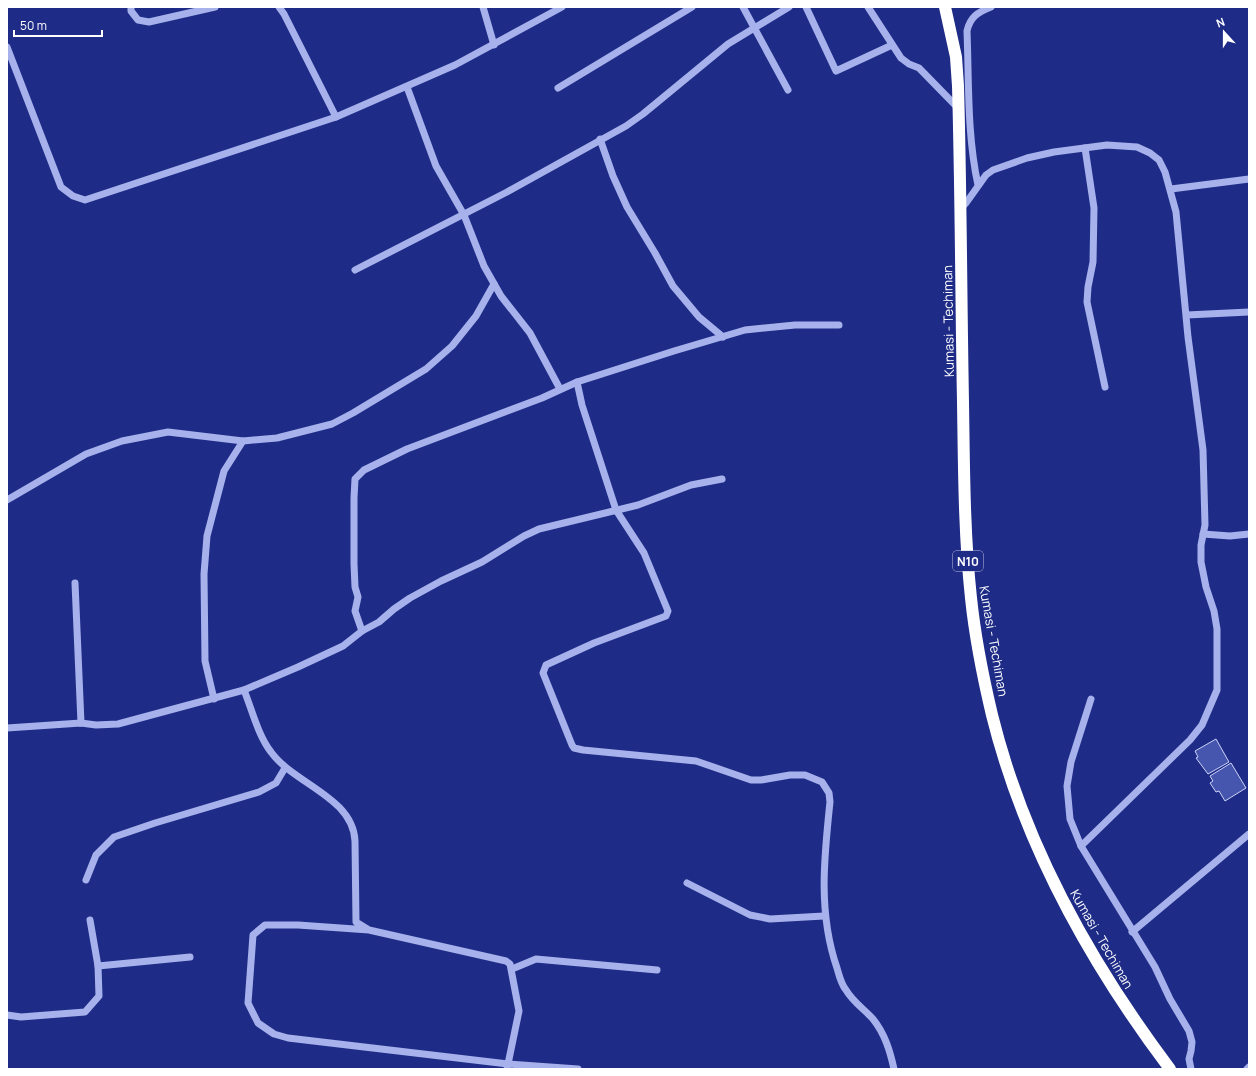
<svg xmlns="http://www.w3.org/2000/svg" width="1256" height="1076" font-family="Manrope,sans-serif">
	<style>
		.building { fill: #4656af; stroke: #ccd3f8 }
		.lines { fill: none; stroke-linecap: round; stroke-linejoin: round }
		.minor { stroke: #a7b1eb; stroke-width: 7 }
		.highway { stroke: #fff; stroke-width: 12 }
		.labels { text-anchor: middle; dominant-baseline: central; stroke-width: 3.5; stroke-linejoin: round; paint-order: stroke }
		.shield { fill: #1e2c87; stroke: #bcc0db; stroke-width: 1 }
		.shield-label { font-size: 12px; font-weight: bold; fill: #fff }
		.street-label { font-size: 13px; fill: #fff; stroke: #1e2c87 }
	</style>
	<rect width="100%" height="100%" fill="#1e2c87"/>
	<g class="building">
		<polygon points="1216,739 1229,762 1208,774 1196,758 1198,757 1195,751"/>
		<polygon points="1231,763 1246,788 1225,801 1219,791 1216,792 1210,783 1213,781 1210,776"/>
	</g>
	<g class="lines">
		<g class="minor">
			<polyline points="131,7 131,11 138,20 149,22 215,7"/>
			<polyline points="279,7 284,14 336,117"/>
			<polyline points="483,7 494,45"/>
			<polyline points="743,7 788,90"/>
			<polyline points="806,7 836,71 892,45"/>
			<polyline points="868,7 901,58 909,64 919,68 958,108"/>
			<polyline points="7,47 61,187 73,196 85,200 336,117 455,65 562,7"/>
			<polyline points="407,87 436,166 464,215 484,266 501,296 530,333 560,389"/>
			<polyline points="558,88 692,7"/>
			<polyline points="600,139 613,176 627,207 655,253 673,286 699,317 723,337"/>
			<polyline points="1085,148 1094,208 1093,262 1088,287 1087,302 1105,387"/>
			<path d="M978,185C967,135 969,82 967,31C970,17 978,12 991,7"/>
			<polyline points="1171,189 1249,179"/>
			<polyline points="960,209 966,203 986,175 993,170 1027,158 1054,152 1107,145 1137,147 1150,153 1159,160 1165,172 1176,212 1188,337 1203,450 1205,525 1201,545 1201,562 1206,587 1214,611 1217,629 1217,690 1202,725 1190,740 1081,846"/>
			<polyline points="355,270 507,192 626,126 643,114 728,44 789,7"/>
			<polyline points="1187,315 1249,312"/>
			<path d="M577,382L582,405L616,510L644,553L668,611L666,616L594,643L546,665L543,673L572,745L574,748L583,750L696,761L751,780H761L790,775H805L822,782L829,793L830,802C824,858 818,913 837,968C839,975 841,984 846,990C853,1002 864,1009 873,1019C885,1034 890,1051 894,1069"/>
			<polyline points="7,500 86,454 122,441 168,432 243,441"/>
			<polyline points="1203,534 1230,536 1249,534"/>
			<polyline points="75,583 81,723"/>
			<polyline points="362,631 355,611 358,597 355,587 354,564 354,498 355,479 364,470 407,449 542,398 577,382 674,351 745,330 795,325 839,325"/>
			<path d="M244,690C252,710 258,735 271,752C294,784 353,797 355,841L356,922L369,930L506,961L510,964L519,1011L508,1064L288,1038L274,1034L258,1023L248,1003L253,935L265,925H298L369,930"/>
			<polyline points="214,699 205,661 204,574 207,536 224,471 243,441 277,438 332,424 353,413 426,369 452,346 476,316 494,284"/>
			<polyline points="1091,699 1071,762 1067,786 1070,819 1081,846 1155,967 1170,999 1189,1031 1192,1042 1191,1051 1189,1059 1191,1069"/>
			<polyline points="7,728 81,723 96,725 118,724 244,690 298,667 343,646 362,631 379,622 394,609 410,598 441,581 482,562 524,536 539,529 638,505 691,485 722,479"/>
			<polyline points="86,880 96,855 114,837 155,823 259,792 276,783 285,768"/>
			<polyline points="687,883 750,915 770,919 824,916"/>
			<polyline points="1132,932 1249,834"/>
			<polyline points="98,966 190,957"/>
			<polyline points="512,969 536,959 657,970"/>
			<polyline points="7,1015 21,1017 85,1012 99,996 98,966 90,920"/>
			<polyline points="507,1069 508,1064 578,1069"/>
			<polyline points="1247,1069 1249,1067"/>
		</g>
		<path class="highway" d="M945,7L956,57L958,86C961,191 961,296 963,402C964,467 964,533 971,598C975,637 983,677 992,715C1024,844 1091,964 1170,1069"/>
	</g>
	<g class="labels">
		<rect class="shield" x="953" y="551" width="30" height="20" rx="3"/>
		<g class="shield-label">
			<text x="968" y="561">N10</text>
		</g>
		<g class="street-label">
			<text transform="translate(948 321) rotate(-91)">Kumasi - Techiman</text>
			<text transform="translate(994 641) rotate(80)">Kumasi - Techiman</text>
			<text transform="translate(1102 939) rotate(60)">Kumasi - Techiman</text>
		</g>
	</g>
	<rect width="1256" height="1076" fill="none" stroke="#ffffff" stroke-width="16"/>
	<g transform="translate(1224 32) rotate(339)" stroke="#1e2c87" stroke-width="3" paint-order="stroke">
	<path d="M0-3L7 15L0 10L-7 15Z" fill="#ffffff"/>
	<text y="-6" font-size="11" font-weight="bold" text-anchor="middle" fill="#ffffff">N</text>
	</g>
	<path d="M14 30v6h88v-6" fill="none" stroke="#ffffff" stroke-width="2"/>
	<text x="20" y="30" font-size="12" fill="#ffffff" stroke="#1e2c87" stroke-width="3" paint-order="stroke">50 m</text>
</svg>
